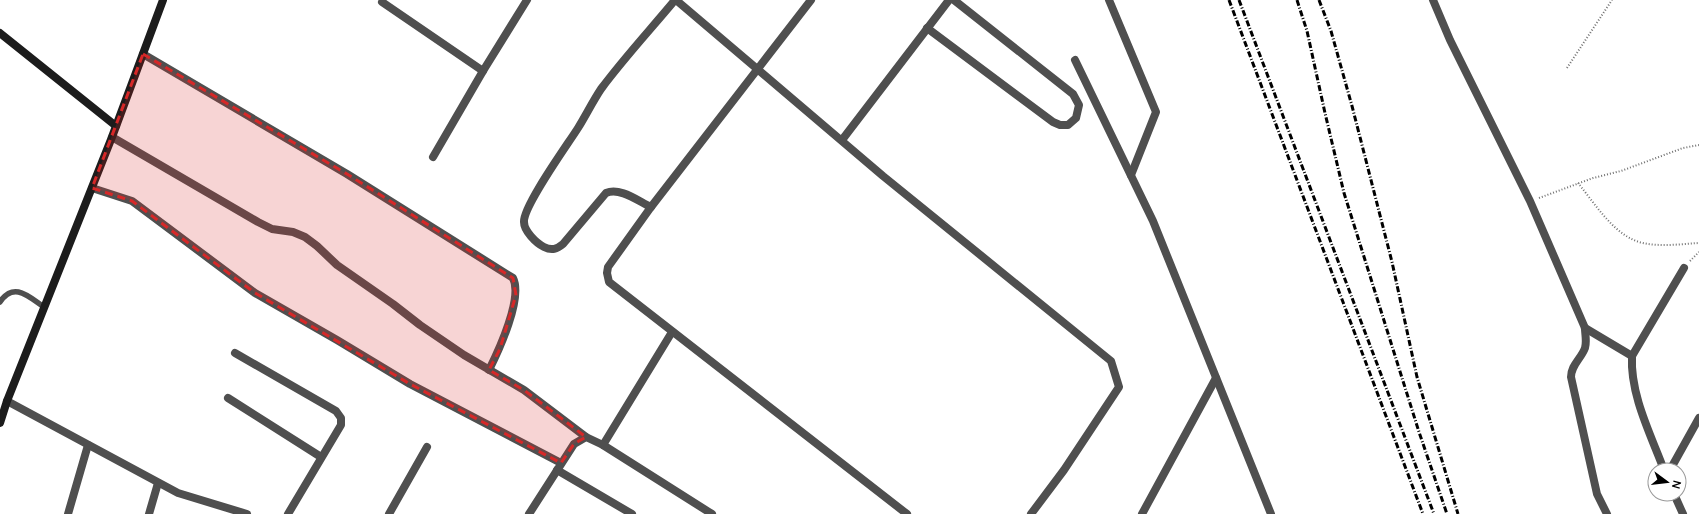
<svg xmlns="http://www.w3.org/2000/svg" width="1699" height="514" font-family="Manrope,sans-serif">
	<style>
		.lines { fill: none; stroke-linecap: round; stroke-linejoin: round }
		.path { stroke: #717171; stroke-width: 2; stroke-dasharray: 1 2; stroke-linecap: butt }
		.service { stroke: #4f4f4f; stroke-width: 5.5 }
		.minor { stroke: #4f4f4f; stroke-width: 8 }
		.tertiary { stroke: #4f4f4f; stroke-width: 8 }
		.secondary { stroke: #1c1c1c; stroke-width: 8 }
		.rail { stroke: #000; stroke-width: 3; stroke-dasharray: 6 2 1 2; stroke-linecap: butt }
		.marked { fill: #d62828; fill-opacity: 0.2; stroke: #d62828; stroke-width: 3; stroke-dasharray: 8 5; stroke-linejoin: round }
	</style>
	<rect width="100%" height="100%" fill="#fff"/>
	<g class="lines">
		<g class="path">
			<polyline points="1567,68 1612,0"/>
			<path d="M1578,183C1596,205 1615,237 1643,243C1661,247 1681,244 1699,243"/>
			<polyline points="1539,198 1593,178 1621,171 1683,148 1699,145"/>
			<polyline points="1690,261 1699,252"/>
		</g>
		<path class="service" d="M0,302C14,281 29,297 44,307"/>
		<g class="minor">
			<polyline points="676,0 883,176 1111,361 1119,387 1064,470 1031,514"/>
			<polyline points="811,0 651,207 608,267 607,273 609,282 907,514"/>
			<polyline points="1109,0 1156,112 1131,175"/>
			<path d="M1433,0L1450,40L1530,201L1585,328C1585,335 1587,341 1585,348C1581,359 1571,365 1571,377L1597,494L1607,514"/>
			<polyline points="382,2 483,71"/>
			<polyline points="927,28 1053,122 1060,125 1068,125 1076,118 1079,105 1073,94 954,0"/>
			<path d="M143,54L347,174L513,278C523,298 499,350 489,370"/>
			<polyline points="1075,60 1153,221 1271,514"/>
			<polyline points="112,137 258,222 272,229 293,232 305,237 317,246 337,265 393,304 420,325 464,355 524,390 586,437"/>
			<polyline points="842,140 949,0"/>
			<polyline points="433,157 483,71 527,0"/>
			<polyline points="92,188 132,201 255,293 337,340 410,384 561,463"/>
			<path d="M651,207C638,201 620,187 606,193L563,244C557,249 552,251 544,247C536,243 524,231 524,222C523,206 568,144 578,128C586,115 593,101 601,89C624,58 651,29 675,0"/>
			<polyline points="1585,328 1632,356"/>
			<polyline points="235,353 336,411 341,418 341,425 288,514"/>
			<polyline points="228,398 321,457"/>
			<polyline points="603,445 672,332"/>
			<polyline points="557,470 632,514"/>
			<path d="M1664,470C1651,435 1630,395 1632,356L1684,268"/>
			<polyline points="1670,470 1699,418"/>
			<polyline points="1674,494 1683,514"/>
			<polyline points="68,514 88,445"/>
			<polyline points="149,514 158,483"/>
			<polyline points="389,514 427,447"/>
			<polyline points="1142,514 1216,378"/>
		</g>
		<g class="tertiary">
			<polyline points="7,401 178,493 247,514"/>
			<polyline points="529,514 574,444 586,437 603,445 712,514"/>
		</g>
		<g class="secondary">
			<polyline points="0,33 116,126"/>
			<polyline points="0,423 7,401 112,137 163,0"/>
		</g>
		<g class="rail">
			<polyline points="1229,0 1423,514"/>
			<polyline points="1239,0 1434,514"/>
			<polyline points="1297,0 1307,31 1325,113 1344,193 1419,432 1447,514"/>
			<polyline points="1319,0 1331,31 1352,106 1392,262 1417,377 1458,514"/>
		</g>
	</g>
	<path class="marked" d="M143,54L347,174L513,278L516,295L500,349L489,370L524,390L586,437L574,444L561,463L410,384L255,293L132,201L92,188Z"/>
	<g transform="translate(1667 482) rotate(105)"><circle r="19" fill="#ffffff" stroke="#999999"/>
	<path d="M0-3L7 15L0 10L-7 15Z" fill="#000000"/>
	<text y="-6" font-size="11" font-weight="bold" text-anchor="middle" fill="#000000">N</text>
	</g>
</svg>
